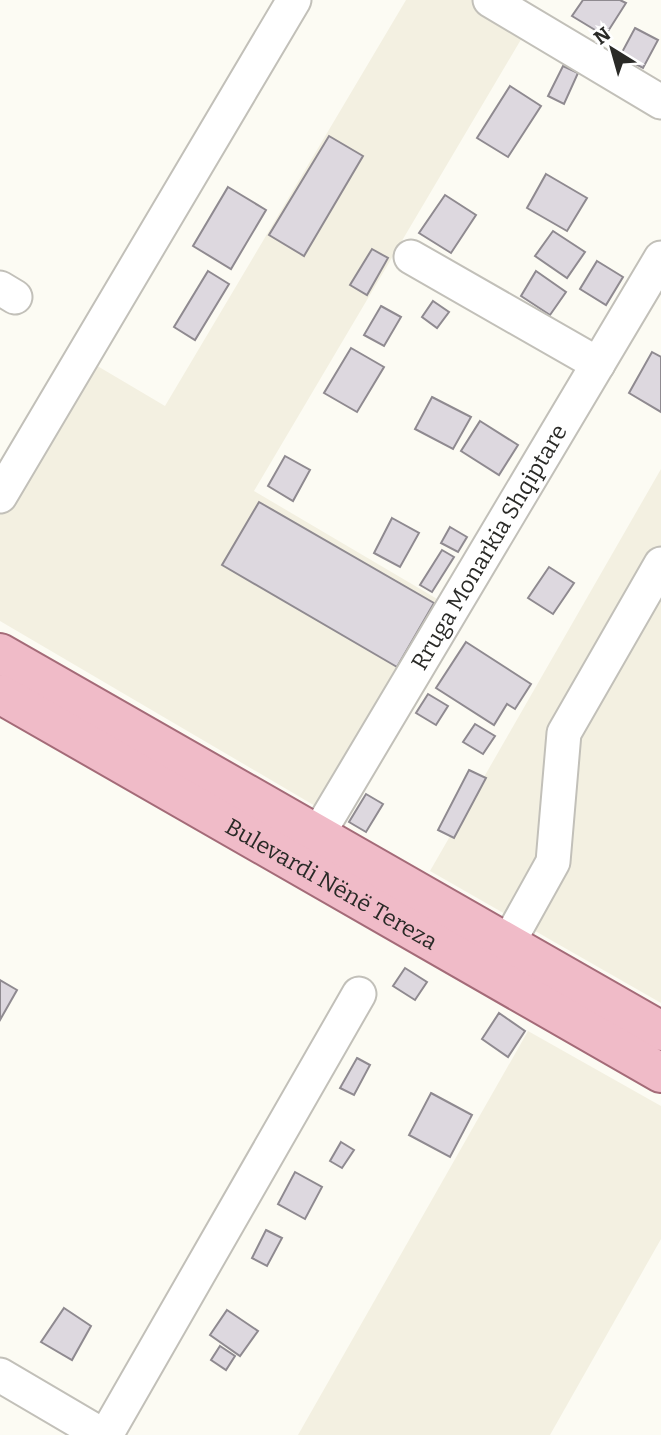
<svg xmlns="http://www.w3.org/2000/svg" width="661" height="1435" font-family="Bitter,serif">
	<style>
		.built { fill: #f3f0e1 }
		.building { fill: #ddd8df; stroke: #8f8a90; stroke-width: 2 }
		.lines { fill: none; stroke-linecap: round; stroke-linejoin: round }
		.minor-casing { stroke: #c2c0b9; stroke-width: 37 }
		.major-casing { stroke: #a46b78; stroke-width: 42 }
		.minor { stroke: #fff; stroke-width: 33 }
		.major { stroke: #f0bbc8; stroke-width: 38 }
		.labels { text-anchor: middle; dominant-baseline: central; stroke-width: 5; stroke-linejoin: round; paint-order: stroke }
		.street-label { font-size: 23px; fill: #2a2a27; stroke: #fff }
	</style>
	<rect width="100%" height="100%" fill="#fcfbf3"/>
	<g class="built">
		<polygon points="406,0 473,0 526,31 254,491 444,603 322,810 0,621 0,511 89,361 165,406"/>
		<polygon points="661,469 661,1003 430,871"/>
		<polygon points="528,1031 661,1106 661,1239 550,1435 298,1435"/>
	</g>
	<g class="building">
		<polygon points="583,0 620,0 626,3 605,36 572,16"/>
		<polygon points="635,28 658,40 643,68 620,56"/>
		<polygon points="563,66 578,73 564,104 548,96"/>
		<polygon points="510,86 541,106 508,157 477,138"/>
		<polygon points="329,136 363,156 304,256 269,235"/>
		<polygon points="546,174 587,198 567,231 527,208"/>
		<polygon points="228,187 266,210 231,269 193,246"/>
		<polygon points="445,195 476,215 451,253 419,233"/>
		<polygon points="553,231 585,252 567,278 535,256"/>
		<polygon points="372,249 388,258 367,295 350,285"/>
		<polygon points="597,261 623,277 606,305 580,289"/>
		<polygon points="208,271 229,284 195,340 174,327"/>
		<polygon points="536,271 566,292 550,315 521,296"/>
		<polygon points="433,301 449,312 437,328 422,317"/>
		<polygon points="381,306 401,317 384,346 364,335"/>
		<polygon points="351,348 384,367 357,412 324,393"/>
		<polygon points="652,352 661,357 661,412 629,393"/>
		<polygon points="432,397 471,417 453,449 415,429"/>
		<polygon points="480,421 518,445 499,475 461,451"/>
		<polygon points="285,456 310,470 293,501 268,486"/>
		<polygon points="259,502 434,603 397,667 222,565"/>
		<polygon points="392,518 419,533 400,567 374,553"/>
		<polygon points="450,527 467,537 458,552 441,543"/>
		<polygon points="442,550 454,557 432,592 420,585"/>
		<polygon points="549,567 574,583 553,614 528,598"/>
		<polygon points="466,642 531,684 515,709 507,704 494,725 436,688"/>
		<polygon points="428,694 448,706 436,725 416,713"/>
		<polygon points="475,724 495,736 483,754 463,742"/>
		<polygon points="469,770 486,778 454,838 438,830"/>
		<polygon points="366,794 383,804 366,832 349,822"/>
		<polygon points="405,968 427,982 415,1000 393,986"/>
		<polygon points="0,980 17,990 0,1020"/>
		<polygon points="499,1013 525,1031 508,1057 482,1039"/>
		<polygon points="357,1058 370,1065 354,1095 340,1088"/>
		<polygon points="431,1093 472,1115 450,1157 409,1135"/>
		<polygon points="341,1142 354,1150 342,1168 330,1161"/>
		<polygon points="295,1172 322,1187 305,1219 278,1204"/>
		<polygon points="266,1230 282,1238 267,1266 252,1258"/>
		<polygon points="64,1308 91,1326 72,1360 41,1342"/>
		<polygon points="227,1310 258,1331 240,1356 210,1335"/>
		<polygon points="220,1346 235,1356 226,1370 211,1360"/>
	</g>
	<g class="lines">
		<defs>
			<g id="minor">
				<polyline points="490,0 661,102"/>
				<polyline points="411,257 598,364"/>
				<polyline points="0,288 15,297"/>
				<polyline points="0,496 294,0"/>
				<path id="s1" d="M318,834L661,258"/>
				<polyline points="508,943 553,862 564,733 661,564"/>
				<polyline points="0,1375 102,1435"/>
				<polyline points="106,1435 359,994"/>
			</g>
			<g id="major">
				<polyline points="0,653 661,1031"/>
				<path id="s2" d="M0,694L661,1073"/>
			</g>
		</defs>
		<use href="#minor" class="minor-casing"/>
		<use href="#major" class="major-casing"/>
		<use href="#minor" class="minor"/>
		<use href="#major" class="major"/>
	</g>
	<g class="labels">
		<g class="street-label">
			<text stroke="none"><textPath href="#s1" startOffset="334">Rruga Monarkia Shqiptare</textPath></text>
			<text stroke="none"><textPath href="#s2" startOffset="382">Bulevardi Nënë Tereza</textPath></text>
		</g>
	</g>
	<g transform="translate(612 49) rotate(323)" stroke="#ffffff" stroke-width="5" paint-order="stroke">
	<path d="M0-5L12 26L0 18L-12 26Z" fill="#2a2a27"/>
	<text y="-10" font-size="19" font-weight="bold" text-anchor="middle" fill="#2a2a27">N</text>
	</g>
</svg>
